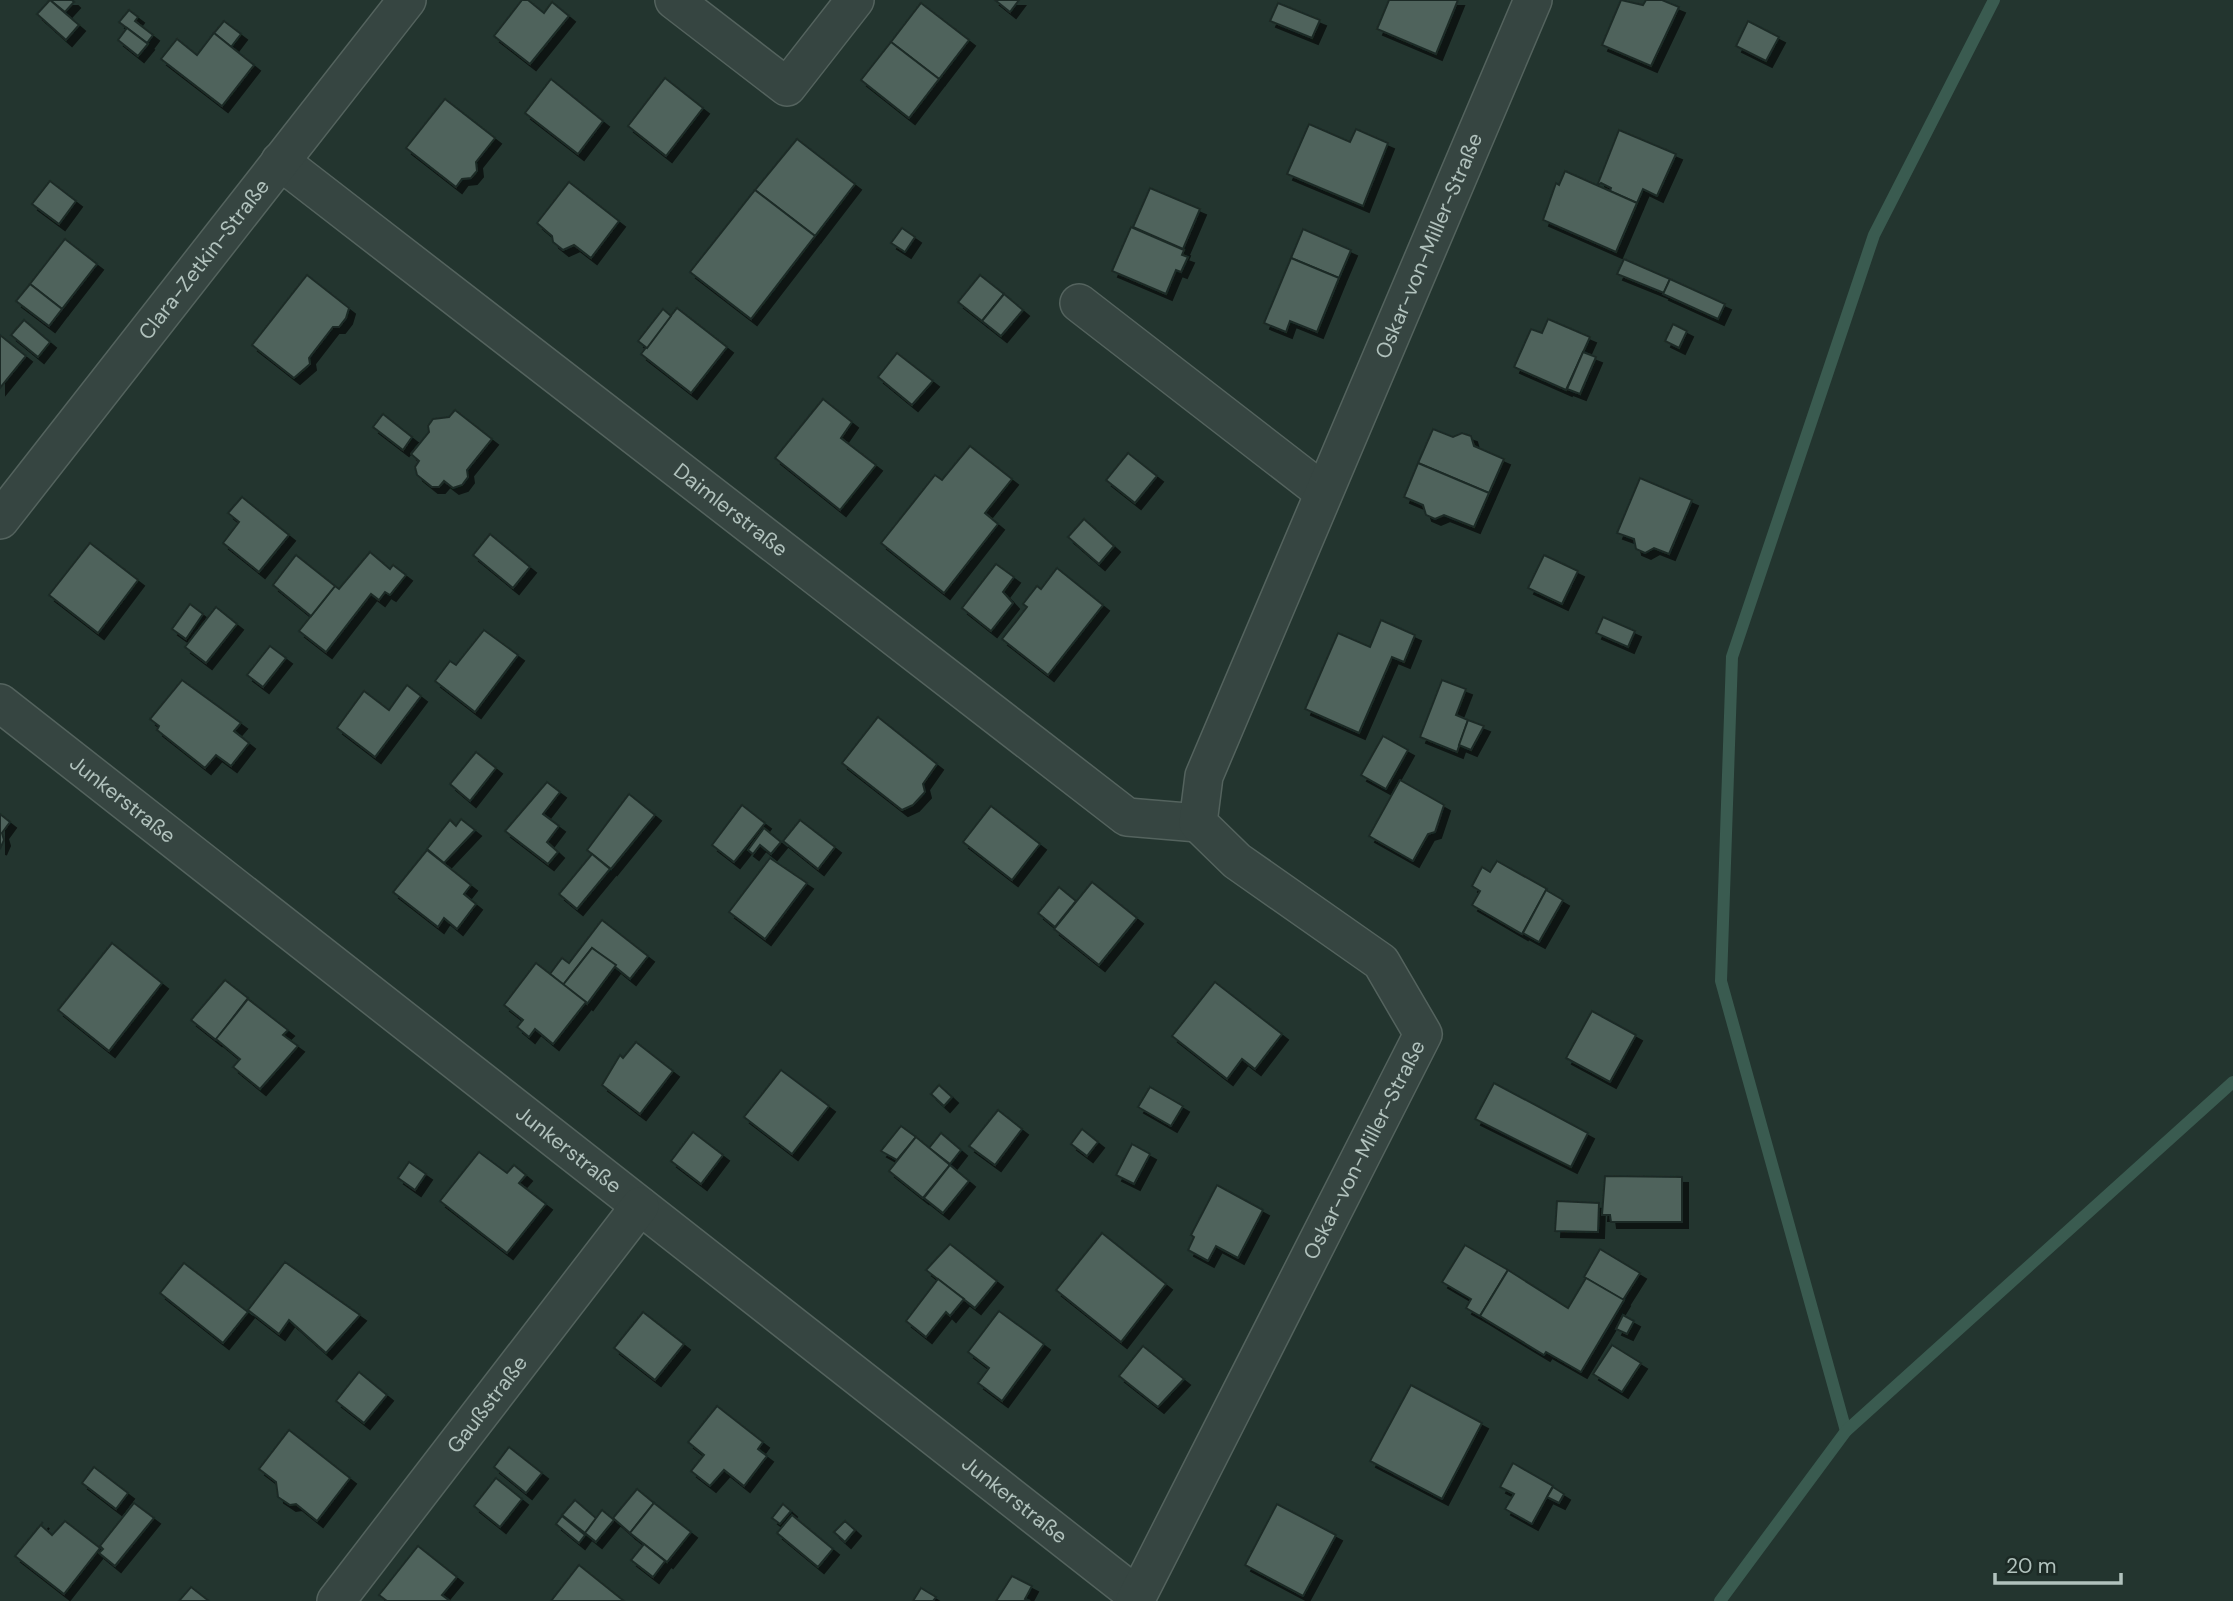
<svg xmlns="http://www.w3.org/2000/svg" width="2233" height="1601" font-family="'DM Sans',sans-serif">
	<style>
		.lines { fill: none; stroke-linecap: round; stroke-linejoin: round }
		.stream { stroke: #3a5b50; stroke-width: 12 }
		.building { fill: #4f635c; stroke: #1d2c27; stroke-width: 2; filter: url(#shadow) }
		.minor-casing { stroke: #54635e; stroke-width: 40 }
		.minor { stroke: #364541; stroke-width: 37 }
		.labels { text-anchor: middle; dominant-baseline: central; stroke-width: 7; stroke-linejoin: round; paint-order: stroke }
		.street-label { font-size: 21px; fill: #b1c2bd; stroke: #1c2a25 }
	</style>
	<defs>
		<filter id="shadow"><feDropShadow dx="6" dy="6" stdDeviation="0" flood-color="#0009"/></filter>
	</defs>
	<rect width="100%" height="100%" fill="#23352f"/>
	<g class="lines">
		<g class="stream">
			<polyline points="1846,1431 1721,981 1732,657 1874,235 1994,0"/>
			<polyline points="1720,1601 1846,1431 2233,1082"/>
		</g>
	</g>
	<g class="building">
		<polygon points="50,0 72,0 74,2 65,12"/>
		<polygon points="50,0 79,25 66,40 37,14"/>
		<polygon points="522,0 528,0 544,13 552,2 569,16 530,64 494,36"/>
		<polygon points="995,0 1019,0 1010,12"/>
		<polygon points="1389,0 1458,0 1436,54 1377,29"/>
		<polygon points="1621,0 1643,5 1646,0 1662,0 1679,7 1651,66 1602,45"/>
		<polygon points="921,3 969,40 939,79 891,42"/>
		<polygon points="1278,3 1320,20 1312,38 1270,21"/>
		<polygon points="129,10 138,17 135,21 153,35 147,43 119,22"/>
		<polygon points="224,21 241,34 231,47 214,33"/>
		<polygon points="1748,21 1779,37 1766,61 1736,46"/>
		<polygon points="127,28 148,44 138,56 118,40"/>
		<polygon points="214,33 254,65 222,106 161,59 177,39 197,55"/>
		<polygon points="891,42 939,79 909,118 861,80"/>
		<polygon points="665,78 703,108 666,156 628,126"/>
		<polygon points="551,79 603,121 578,154 525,113"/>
		<polygon points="445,99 495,138 476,162 477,171 471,178 462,179 456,187 406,148"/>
		<polygon points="1309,124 1350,142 1356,129 1388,143 1363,206 1287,174"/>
		<polygon points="1619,130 1676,154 1657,196 1643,189 1637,203 1610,191 1611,188 1601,183 1597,186"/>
		<polygon points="797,139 855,184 815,236 755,190"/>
		<polygon points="1565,171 1637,203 1616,252 1543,220 1556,183 1559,185"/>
		<polygon points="50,181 76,201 59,224 32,204"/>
		<polygon points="569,182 619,221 591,258 574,245 563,250 553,242 552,236 537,223"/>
		<polygon points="1150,188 1200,209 1183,249 1133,227"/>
		<polygon points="755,190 815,236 751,319 690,272"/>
		<polygon points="1131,227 1184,250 1182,255 1188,257 1181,272 1176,270 1166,294 1112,271"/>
		<polygon points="902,228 915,237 905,252 891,243"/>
		<polygon points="1303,229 1351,250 1339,278 1291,258"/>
		<polygon points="65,239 97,264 62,309 30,284"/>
		<polygon points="1291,258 1339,278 1317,332 1290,321 1286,332 1264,323"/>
		<polygon points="1624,259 1670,279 1664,293 1617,274"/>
		<polygon points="307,275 349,308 346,318 339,327 333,327 309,358 310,364 294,378 252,345"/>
		<polygon points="980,275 1004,294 982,321 958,302"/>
		<polygon points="1670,279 1725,304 1718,319 1663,294"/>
		<polygon points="30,284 62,309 49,326 16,301"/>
		<polygon points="1004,294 1023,310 1001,336 982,321"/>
		<polygon points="677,308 727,347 691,393 641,354"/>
		<polygon points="663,309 671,316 647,348 638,341"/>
		<polygon points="1548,319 1590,337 1566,390 1514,367 1531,329 1542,333"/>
		<polygon points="24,320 50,342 38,357 11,335"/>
		<polygon points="1673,324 1687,331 1679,348 1665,341"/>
		<polygon points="0,335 26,356 0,388"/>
		<polygon points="1583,352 1596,357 1580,394 1567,389"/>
		<polygon points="897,353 933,381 912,405 878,377"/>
		<polygon points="823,399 852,422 841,438 876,465 840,510 775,458"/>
		<polygon points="455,410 492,439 467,470 468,477 462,485 453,488 444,481 439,487 432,487 417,475 415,467 419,461 411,454 429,432 428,426 433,419 449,417"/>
		<polygon points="383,414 412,437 403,450 373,427"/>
		<polygon points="1433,429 1453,437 1462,433 1471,436 1474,446 1504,459 1489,493 1418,463"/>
		<polygon points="970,446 1012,479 985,513 998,524 944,593 881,543 935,475 942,480"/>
		<polygon points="1128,453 1157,476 1135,503 1106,480"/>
		<polygon points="1418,463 1489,493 1474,527 1444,515 1435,519 1426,515 1423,505 1404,497"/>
		<polygon points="1640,478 1692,500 1669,554 1654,548 1645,553 1636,549 1634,539 1617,533"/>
		<polygon points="242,497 289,535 259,572 223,543 239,522 228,513"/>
		<polygon points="1084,519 1114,546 1099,564 1068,537"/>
		<polygon points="490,534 530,567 513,588 473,555"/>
		<polygon points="90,543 138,580 98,633 49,595"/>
		<polygon points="370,552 390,569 393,565 406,575 390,595 385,592 379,600 371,594 326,652 299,631 335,586 339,589"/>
		<polygon points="296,555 335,586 311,616 273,585"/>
		<polygon points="1544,555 1578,571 1562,604 1528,588"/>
		<polygon points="996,564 1014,577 1003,592 1013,603 991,631 962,608"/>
		<polygon points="1057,568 1103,605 1048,675 1002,639 1027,607 1023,604 1037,586 1041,589"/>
		<polygon points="190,604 203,614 186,639 172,629"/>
		<polygon points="216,607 237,624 206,663 185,647"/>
		<polygon points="1603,617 1635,631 1628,647 1596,633"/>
		<polygon points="1381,620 1415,635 1404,662 1392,657 1359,733 1305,709 1338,633 1370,647"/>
		<polygon points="484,630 518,655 475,712 435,681 450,661 456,665"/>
		<polygon points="270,646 286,658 263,687 247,675"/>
		<polygon points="182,680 241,723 234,731 249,743 231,766 216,755 205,768 157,730 159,726 150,719"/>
		<polygon points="1442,680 1466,689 1456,715 1468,720 1457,752 1420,737"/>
		<polygon points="407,685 421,696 375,757 337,728 364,691 389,710"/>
		<polygon points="878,717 937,764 923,784 925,792 913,805 902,810 842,763"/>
		<polygon points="1468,720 1484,726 1471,750 1459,745"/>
		<polygon points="1383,736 1408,750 1386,789 1361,775"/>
		<polygon points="476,752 496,768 470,801 450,784"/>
		<polygon points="1400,780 1444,805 1435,832 1428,834 1413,861 1369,836"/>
		<polygon points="547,782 560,792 543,814 559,826 547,842 558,852 548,864 505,831"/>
		<polygon points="629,794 655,815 611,869 587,850"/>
		<polygon points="742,805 765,823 734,862 712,845"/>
		<polygon points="991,806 1040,844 1012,880 963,842"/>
		<polygon points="0,814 10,822 2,833 4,840 0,849"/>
		<polygon points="461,819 475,830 444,863 427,849 450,820 456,826"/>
		<polygon points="800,820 835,847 818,869 783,841"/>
		<polygon points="764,828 781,842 771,854 760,845 753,854 748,850"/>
		<polygon points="427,850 471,885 464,894 476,904 457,929 444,918 438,927 393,892"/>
		<polygon points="592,854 610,869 577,909 559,894"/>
		<polygon points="770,858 807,883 765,939 729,912"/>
		<polygon points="1497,861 1547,889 1522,934 1472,905 1480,891 1472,886 1482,867 1490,872"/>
		<polygon points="1092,882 1137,918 1099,965 1054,929"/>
		<polygon points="1059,887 1076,901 1055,927 1038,913"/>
		<polygon points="1546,890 1563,900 1539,942 1523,933"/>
		<polygon points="602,920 648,956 630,979 592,948 563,985 550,974 562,958 569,963"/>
		<polygon points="112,943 162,983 109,1051 58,1010"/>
		<polygon points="592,948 616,965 587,1004 563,985"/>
		<polygon points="536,963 586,1002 553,1044 535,1029 529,1037 517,1027 523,1020 504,1005"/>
		<polygon points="225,980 248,998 216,1040 191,1020"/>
		<polygon points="1215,982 1282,1034 1255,1069 1242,1059 1227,1079 1172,1036"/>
		<polygon points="248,999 288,1030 283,1035 298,1046 260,1089 233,1067 240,1059 216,1039"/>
		<polygon points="1592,1011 1636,1035 1610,1082 1566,1058"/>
		<polygon points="636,1042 673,1071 640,1114 602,1085 620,1055 623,1058"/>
		<polygon points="781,1070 829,1106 792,1154 744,1117"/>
		<polygon points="1494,1083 1588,1133 1571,1167 1475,1119"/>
		<polygon points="939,1085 952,1097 944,1106 931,1094"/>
		<polygon points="1150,1087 1183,1106 1171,1126 1138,1107"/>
		<polygon points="998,1110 1022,1129 995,1165 969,1146"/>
		<polygon points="901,1126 916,1137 897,1160 881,1151"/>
		<polygon points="1082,1129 1098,1142 1087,1156 1071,1144"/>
		<polygon points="693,1132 723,1155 701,1184 671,1161"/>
		<polygon points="941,1133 961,1150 950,1164 929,1148"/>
		<polygon points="916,1137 950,1165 923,1198 889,1171"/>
		<polygon points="1132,1144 1150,1154 1134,1184 1116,1175"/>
		<polygon points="479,1152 507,1173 514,1165 526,1175 519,1183 546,1204 507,1253 440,1201"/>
		<polygon points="409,1162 426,1174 415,1190 398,1178"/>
		<polygon points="950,1165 969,1181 943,1213 924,1198"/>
		<polygon points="1605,1176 1682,1177 1682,1222 1611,1222 1610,1215 1602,1215"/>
		<polygon points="1217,1185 1263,1210 1238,1258 1216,1246 1208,1261 1188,1250 1194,1237 1191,1235"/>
		<polygon points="1557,1201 1599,1203 1598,1232 1555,1231"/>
		<polygon points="1102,1233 1166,1284 1121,1342 1056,1290"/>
		<polygon points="950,1244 997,1281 975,1308 926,1270"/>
		<polygon points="1465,1245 1508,1270 1480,1316 1466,1308 1471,1299 1442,1282"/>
		<polygon points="1600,1249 1640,1273 1623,1300 1584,1277"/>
		<polygon points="285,1262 360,1315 326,1353 289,1320 279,1334 248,1310"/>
		<polygon points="184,1263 248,1312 223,1343 160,1293"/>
		<polygon points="1508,1270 1568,1308 1586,1278 1624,1300 1581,1372 1546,1352 1544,1355 1480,1316"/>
		<polygon points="938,1279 964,1299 950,1316 946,1312 926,1337 906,1321"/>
		<polygon points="999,1311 1044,1344 1002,1401 978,1383 989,1368 968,1352"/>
		<polygon points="643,1312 684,1344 655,1380 614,1348"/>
		<polygon points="1623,1315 1634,1321 1627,1334 1616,1329"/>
		<polygon points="1612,1345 1641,1363 1622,1392 1593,1374"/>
		<polygon points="1143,1346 1184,1379 1158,1407 1119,1376"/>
		<polygon points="359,1372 387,1395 364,1423 336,1401"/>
		<polygon points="1411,1385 1482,1423 1442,1499 1370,1461"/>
		<polygon points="717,1406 763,1442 758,1449 767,1456 744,1486 724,1470 710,1486 691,1471 704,1455 688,1442"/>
		<polygon points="289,1430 350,1478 317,1521 296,1504 290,1505 278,1497 276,1482 259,1469"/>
		<polygon points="509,1447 542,1473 526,1493 494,1467"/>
		<polygon points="1513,1463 1553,1486 1532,1524 1505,1509 1514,1494 1500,1487"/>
		<polygon points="94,1467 128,1493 116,1509 82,1483"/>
		<polygon points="496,1478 522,1499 500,1527 474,1506"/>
		<polygon points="1553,1487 1564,1494 1559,1503 1547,1497"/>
		<polygon points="637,1489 654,1503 630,1533 613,1518"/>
		<polygon points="575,1500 597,1519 585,1533 562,1515"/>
		<polygon points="134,1503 154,1518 115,1566 99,1553 103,1549 100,1546"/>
		<polygon points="654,1503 691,1532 667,1562 630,1533"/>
		<polygon points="783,1504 791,1511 780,1524 772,1518"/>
		<polygon points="1277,1504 1336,1535 1303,1596 1245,1565"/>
		<polygon points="602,1510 614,1520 596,1542 585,1533"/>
		<polygon points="792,1515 833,1549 818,1567 777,1533"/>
		<polygon points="562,1516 585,1535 579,1543 556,1524"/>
		<polygon points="65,1521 100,1548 64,1594 15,1556 43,1522 41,1525 52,1535"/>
		<polygon points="845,1521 855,1530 845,1542 834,1532"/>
		<polygon points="644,1544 665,1561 653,1577 631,1560"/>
		<polygon points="418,1546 457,1577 442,1595 450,1601 387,1601 379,1595"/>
		<polygon points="579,1565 624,1601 551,1601"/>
		<polygon points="1012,1576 1032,1586 1025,1599 1030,1601 996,1601"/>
		<polygon points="191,1587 209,1601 179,1601"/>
		<polygon points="921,1588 936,1597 933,1601 913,1601"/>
	</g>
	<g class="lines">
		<defs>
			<g id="minor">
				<polyline points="674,0 787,87 855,0"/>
				<path id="s1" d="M280,161L1127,817L1198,823"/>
				<polyline points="1079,303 1323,492"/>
				<path id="s2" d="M0,520L407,0"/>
				<path id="s3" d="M0,703L1137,1596"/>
				<path id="s4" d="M336,1601L640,1206"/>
				<path id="s5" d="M1135,1601L1423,1034L1381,962L1237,861L1198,823L1204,776L1533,0"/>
			</g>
		</defs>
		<use href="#minor" class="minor-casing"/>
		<use href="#minor" class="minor"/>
	</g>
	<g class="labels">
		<g class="street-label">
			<text stroke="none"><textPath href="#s5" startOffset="1573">Oskar-von-Miller-Straße</textPath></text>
			<text stroke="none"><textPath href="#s2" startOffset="331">Clara-Zetkin-Straße</textPath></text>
			<text stroke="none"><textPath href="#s1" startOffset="570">Daimlerstraße</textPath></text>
			<text stroke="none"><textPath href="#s3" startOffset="156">Junkerstraße</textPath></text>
			<text stroke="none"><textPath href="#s3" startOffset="723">Junkerstraße</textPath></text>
			<text stroke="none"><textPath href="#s5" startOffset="506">Oskar-von-Miller-Straße</textPath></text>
			<text stroke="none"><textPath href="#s4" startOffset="248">Gaußstraße</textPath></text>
			<text stroke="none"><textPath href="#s3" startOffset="1290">Junkerstraße</textPath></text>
		</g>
	</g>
	<path d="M1995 1573v10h126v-10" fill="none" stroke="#b1c2bd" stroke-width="3.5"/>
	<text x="2006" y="1573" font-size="21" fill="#b1c2bd" stroke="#1c2a25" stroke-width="5" paint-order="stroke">20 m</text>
</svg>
